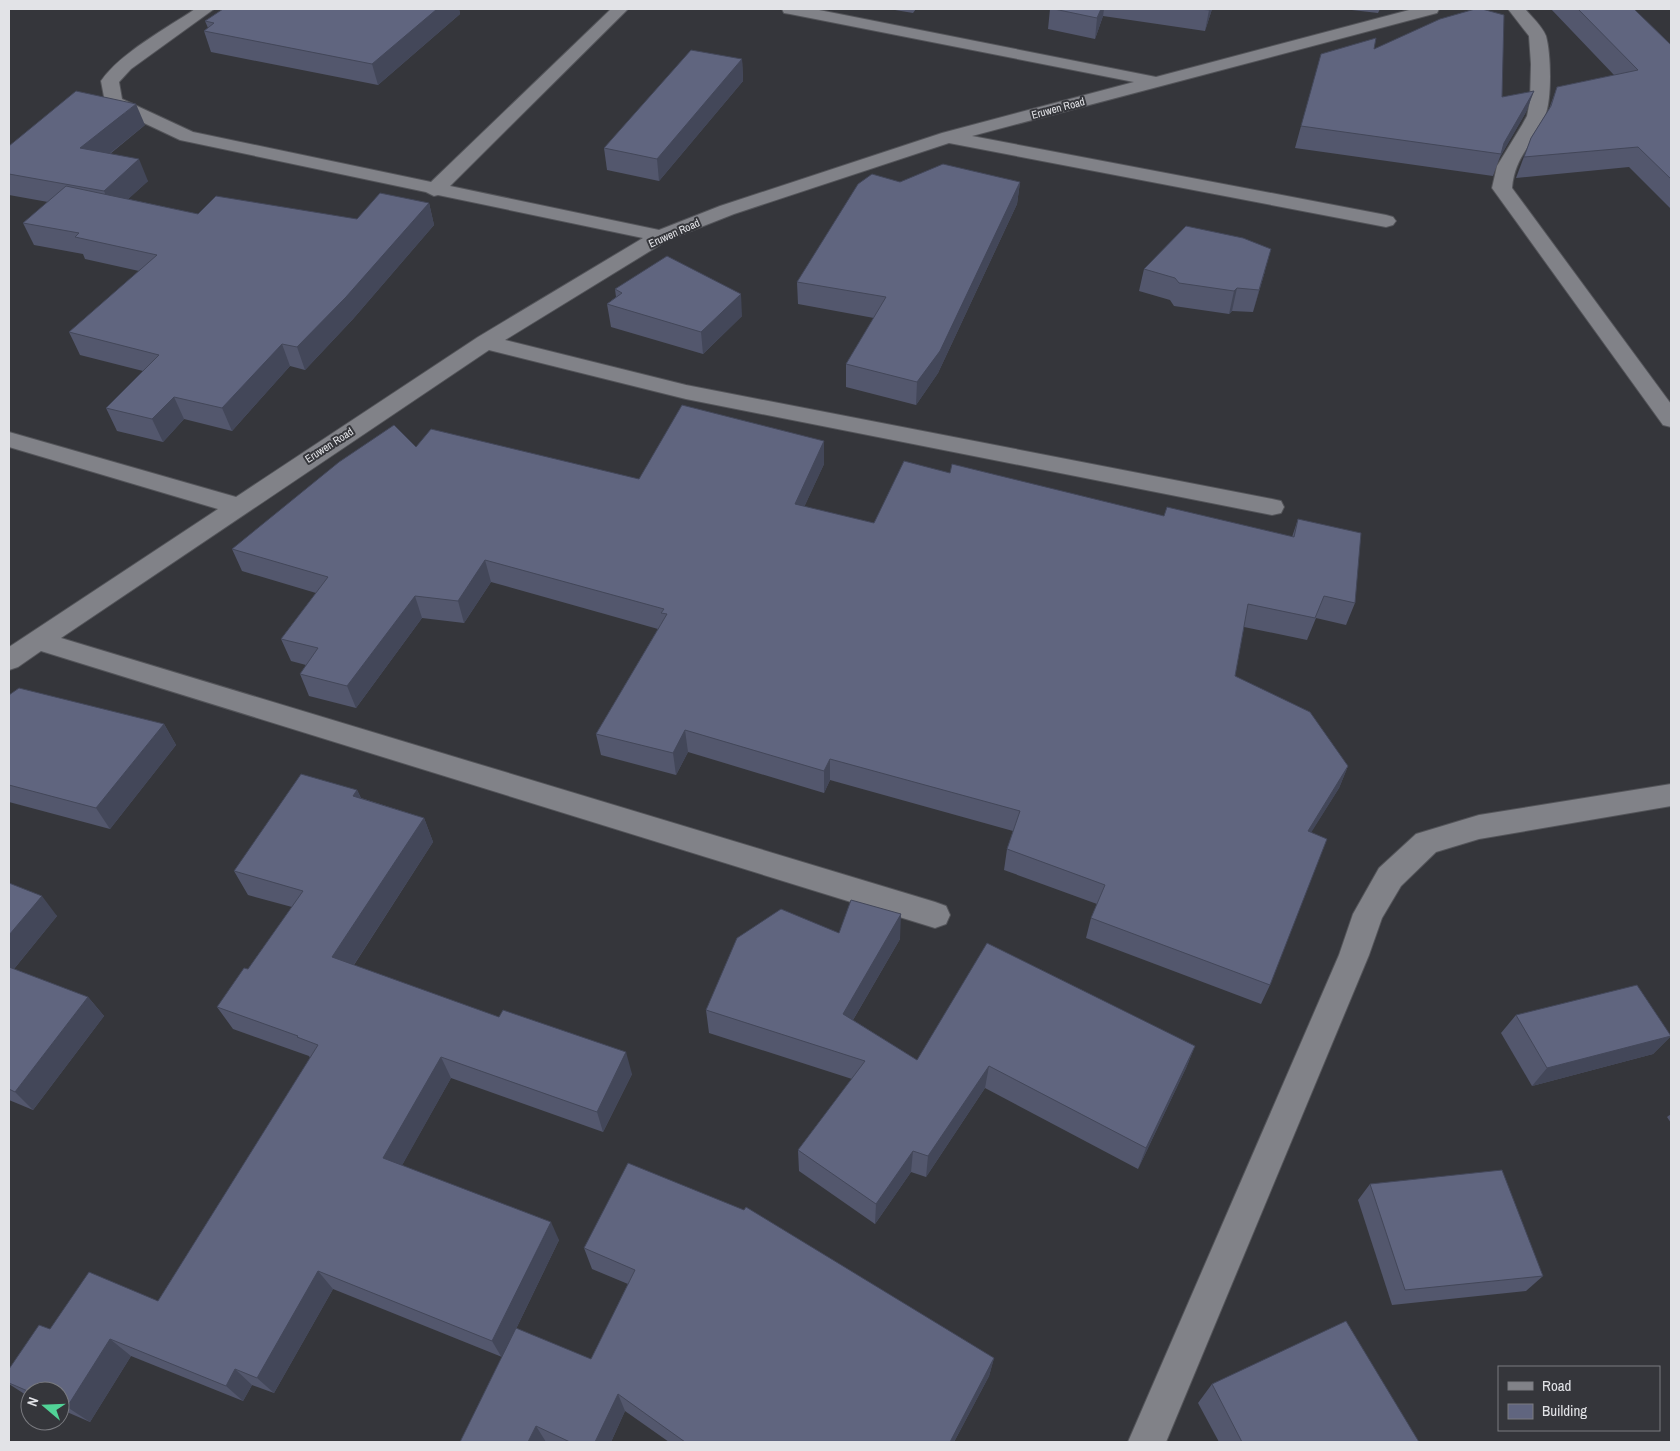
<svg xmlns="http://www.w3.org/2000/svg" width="1680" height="1451" font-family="'Archivo Narrow',sans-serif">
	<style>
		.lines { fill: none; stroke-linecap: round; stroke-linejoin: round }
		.minor-casing { stroke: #535459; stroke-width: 2 }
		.minor { fill: #818288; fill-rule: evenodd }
		.wall { fill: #53576d }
		.shaded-wall { fill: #434759 }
		.building { fill: #60657f; stroke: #434759 }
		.labels { text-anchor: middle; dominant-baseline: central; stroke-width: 4; stroke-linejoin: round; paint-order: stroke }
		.far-street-label { font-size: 11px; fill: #e2e3e7; stroke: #35363b }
	</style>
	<rect width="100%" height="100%" fill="#35363b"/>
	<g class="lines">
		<defs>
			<g id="minor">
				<path d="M195,9H214L131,69L119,82L122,99L193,132L431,182L611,9H628L450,186L659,230L720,206L942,133L1134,82L790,14L784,13L782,9H814L1156,77L1413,9H1439L1437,13L972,136L1386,215L1393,217L1396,221L1393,225L1386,227L949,143L734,214L668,240L505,340L686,385L1272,499L1281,501L1284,507L1281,513L1272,515L686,399L489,350L61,638L935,902L946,906L950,915L946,924L935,928L41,651L18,667L9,670V647L218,509L9,447V432L236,497L478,337L643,238L438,195L434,196L426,192L180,140L108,106L105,102L101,81C120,53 167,28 195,9Z"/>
				<path d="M1508,9H1525C1532,17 1542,26 1546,36C1551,54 1552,99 1545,116C1535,144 1515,154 1512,188L1671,404V427L1663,425L1492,188L1497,166L1522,125L1527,116L1530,101L1531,64L1529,36Z"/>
				<polygon points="1671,784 1671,806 1479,839 1436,852 1401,886 1382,918 1369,955 1166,1442 1128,1442 1339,955 1353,914 1379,868 1416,834 1479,815"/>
			</g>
		</defs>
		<use href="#minor" class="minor-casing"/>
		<use href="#minor" class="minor"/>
	</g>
	<g class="wall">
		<polygon points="223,9 459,9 460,14 378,85 211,52 204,31 208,28 205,21"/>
		<polygon points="889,9 916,9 913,13"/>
		<polygon points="1050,9 1212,9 1205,31 1103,16 1095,39 1048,29"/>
		<polygon points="1343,9 1380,9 1378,13"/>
		<polygon points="1551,9 1634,9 1671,45 1671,209 1629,167 1516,178 1531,138 1549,109 1557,87 1614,75"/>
		<polygon points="1374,49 1502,97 1534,91 1526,112 1500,157 1493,176 1295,148 1301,126"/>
		<polygon points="742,59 743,81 659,181 607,170 604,148"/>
		<polygon points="145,125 110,154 148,181 128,199 198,214 357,219 429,203 434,225 353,319 305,370 290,366 232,431 184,419 163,442 117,431 106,408 143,371 80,355 69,332 139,271 85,259 83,254 34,245 23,223 48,202 9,195 9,146"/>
		<polygon points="900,182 1020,182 1017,204 938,373 916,405 846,387 846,364 874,318 798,304 797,282"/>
		<polygon points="1144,269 1265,271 1253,312 1232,311 1229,314 1174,306 1170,300 1139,291"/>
		<polygon points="615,289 742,316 703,354 611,327 607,304 616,297"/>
		<polygon points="824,441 824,464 804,507 874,523 950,473 1164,516 1292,537 1298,519 1355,603 1346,625 1316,618 1307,640 1244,627 1235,676 1348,766 1339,788 1311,832 1270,985 1261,1004 1086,938 1091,918 1097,904 1004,870 1007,849 1013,831 830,780 824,793 688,752 676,775 601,755 596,734 658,629 491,582 464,623 422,618 356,708 309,696 300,674 306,665 291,661 281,639 316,593 242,571 232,549 416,447 639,479"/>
		<polygon points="9,695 164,724 176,745 110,829 9,802"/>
		<polygon points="357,790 361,798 424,818 433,842 354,965 632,1074 603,1132 451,1078 402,1165 559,1240 516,1329 591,1359 628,1284 592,1269 584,1248 994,1358 989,1376 954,1442 669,1442 625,1411 611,1442 460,1442 502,1357 333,1289 274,1393 252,1385 243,1401 131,1356 90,1422 60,1409 60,1391 30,1391 30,1397 26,1395 9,1384 9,1369 50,1329 158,1301 310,1058 309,1056 233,1029 217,1007 248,969 292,907 248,895 234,871"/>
		<polygon points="9,883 57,916 14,969 88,997 104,1016 33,1110 9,1100"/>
		<polygon points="839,933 900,939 853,1020 917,1060 1195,1046 1186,1068 1138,1169 985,1088 926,1177 911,1172 875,1224 799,1171 798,1150 852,1079 709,1033 706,1010"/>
		<polygon points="1516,1015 1671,1036 1653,1054 1532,1086 1501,1033"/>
		<polygon points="1671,1114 1671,1123 1667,1117"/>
		<polygon points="1370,1184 1543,1276 1526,1291 1392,1305 1358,1200"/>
		<polygon points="1212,1384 1419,1442 1219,1442 1198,1403"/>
	</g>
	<g class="shaded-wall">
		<polygon points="437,9 459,9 460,14 378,85 372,64"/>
		<polygon points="1101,9 1104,9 1103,16 1095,39 1097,18"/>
		<polygon points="1210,9 1212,9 1205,31 1209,10"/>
		<polygon points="742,59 743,81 659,181 657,159"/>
		<polygon points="1534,91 1526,112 1500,157 1504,143"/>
		<polygon points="136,104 145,125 89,170 80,148"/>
		<polygon points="139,159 148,181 113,213 104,191"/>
		<polygon points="1020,182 1017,204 938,373 916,405 917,382"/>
		<polygon points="429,203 434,225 353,319 305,370 297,347"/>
		<polygon points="1271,249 1265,271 1253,312 1259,290"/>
		<polygon points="1237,288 1232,311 1229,314 1234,291"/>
		<polygon points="741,294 742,316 703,354 701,332"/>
		<polygon points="282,344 290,366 232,431 222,408"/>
		<polygon points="174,397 184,419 163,442 152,419"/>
		<polygon points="824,441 824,464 795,527 795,504"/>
		<polygon points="485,560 491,582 464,623 458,601"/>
		<polygon points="415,596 422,618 356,708 347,686"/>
		<polygon points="164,724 176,745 110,829 96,808"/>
		<polygon points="685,730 688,752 676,775 673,753"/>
		<polygon points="830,759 830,780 824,793 824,771"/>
		<polygon points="1348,766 1339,788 1299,852 1308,831"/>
		<polygon points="357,790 368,814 353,796"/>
		<polygon points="424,818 433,842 344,980 332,957"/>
		<polygon points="42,896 57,916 9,975 9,935"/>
		<polygon points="901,914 900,939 843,1037 843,1014"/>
		<polygon points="88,997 104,1016 33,1110 15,1092"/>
		<polygon points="1671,1036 1653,1054 1532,1086 1547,1068"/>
		<polygon points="1195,1046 1186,1068 1138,1169 1146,1148"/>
		<polygon points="626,1052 632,1074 603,1132 597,1112"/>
		<polygon points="441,1057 451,1078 395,1178 383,1158"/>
		<polygon points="989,1066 985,1088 926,1177 928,1156"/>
		<polygon points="913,1151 911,1172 875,1224 876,1204"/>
		<polygon points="551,1222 559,1240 502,1358 492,1341"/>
		<polygon points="318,1271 333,1289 274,1393 257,1378"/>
		<polygon points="110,1339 131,1356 90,1422 67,1407"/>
		<polygon points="994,1358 989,1376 954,1442 950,1442"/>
		<polygon points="235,1369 252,1385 243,1401 226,1386"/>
		<polygon points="618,1394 625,1411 611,1442 595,1442"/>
		<polygon points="536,1426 546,1442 528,1442"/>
	</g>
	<g class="building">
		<polygon points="223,9 437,9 372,64 204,31 214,23 205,21"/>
		<polygon points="1054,9 1101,9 1097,18"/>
		<polygon points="1199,9 1210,9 1209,10"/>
		<polygon points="1475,9 1482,9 1504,15 1502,97 1534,91 1504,143 1501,154 1301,126 1321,54 1376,38 1374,49 1440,19"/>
		<polygon points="1578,9 1634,9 1671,45 1671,179 1638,147 1524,157 1531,138 1551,106 1557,87 1638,70"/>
		<polygon points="691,50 742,59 657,159 604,148"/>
		<polygon points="76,91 136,104 80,148 139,159 104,191 9,174 9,146"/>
		<polygon points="943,164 1020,182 940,351 917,382 846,364 886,297 797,282 858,184 872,174 900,182"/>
		<polygon points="66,186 198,214 216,196 357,219 380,193 429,203 346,297 297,347 282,344 222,408 174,397 152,419 106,408 159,355 69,332 157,255 75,237 79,233 23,223"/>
		<polygon points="1186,226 1243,238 1271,249 1259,290 1237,288 1234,291 1179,283 1175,278 1144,269"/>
		<polygon points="667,256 741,294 701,332 607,304 622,293 615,289"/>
		<polygon points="682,405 824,441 795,504 874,523 904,461 950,473 952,464 1164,516 1167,507 1294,537 1298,519 1361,533 1355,603 1324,596 1315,618 1248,604 1235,676 1310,712 1348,766 1308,831 1327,839 1270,985 1091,918 1105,885 1007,849 1020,811 830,759 824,771 685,730 673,753 596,734 667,614 661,613 664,609 485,560 458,601 415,596 347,686 300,674 318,648 281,639 328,577 232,549 339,462 394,425 416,447 431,429 639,479"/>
		<polygon points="19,688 164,724 96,808 9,785 9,695"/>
		<polygon points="301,774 357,790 353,796 424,818 332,957 499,1017 503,1010 626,1052 597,1112 441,1057 383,1158 551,1222 492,1341 318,1271 257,1378 235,1369 226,1386 110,1339 67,1407 60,1404 60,1391 30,1391 30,1392 9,1383 9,1369 39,1325 50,1329 89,1272 158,1301 318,1045 297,1037 298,1036 217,1007 244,968 248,969 303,891 234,871"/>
		<polygon points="9,883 42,896 9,935"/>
		<polygon points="851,900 901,914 843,1014 917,1060 987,943 1195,1046 1146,1148 989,1066 928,1156 913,1151 876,1204 798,1150 865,1061 706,1010 737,938 781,909 839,933"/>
		<polygon points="9,967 88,997 15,1092 9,1089"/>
		<polygon points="1637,985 1671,1036 1547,1068 1516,1015"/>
		<polygon points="628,1163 744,1210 746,1207 994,1358 950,1442 685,1442 618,1394 595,1442 570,1442 536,1426 528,1442 460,1442 516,1328 591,1359 635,1270 584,1248"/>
		<polygon points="1502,1170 1543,1276 1405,1290 1370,1184"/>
		<polygon points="1346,1321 1419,1442 1242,1442 1212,1384"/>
	</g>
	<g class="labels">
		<g class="far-street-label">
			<text transform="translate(1058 108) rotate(-15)">Eruwen Road</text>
			<text transform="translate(674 233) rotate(-24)">Eruwen Road</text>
			<text transform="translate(329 445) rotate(-33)">Eruwen Road</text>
		</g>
	</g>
	<rect width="1680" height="1451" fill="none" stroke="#e2e3e7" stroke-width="20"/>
	<rect x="1498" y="1366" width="162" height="65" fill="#35363b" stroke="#7a7b80"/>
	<rect x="1508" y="1382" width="25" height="8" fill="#818288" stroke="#7a7b80"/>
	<text x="1542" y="1391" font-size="15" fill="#e2e3e7">Road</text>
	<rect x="1508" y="1404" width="25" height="15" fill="#60657f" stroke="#7a7b80"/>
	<text x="1542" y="1416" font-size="15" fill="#e2e3e7">Building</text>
	<g transform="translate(45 1406) rotate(289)"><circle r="24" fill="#35363b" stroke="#7a7b80"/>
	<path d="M0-4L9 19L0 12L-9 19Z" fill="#51d397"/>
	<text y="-8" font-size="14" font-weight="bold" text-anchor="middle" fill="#e2e3e7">N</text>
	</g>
</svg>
